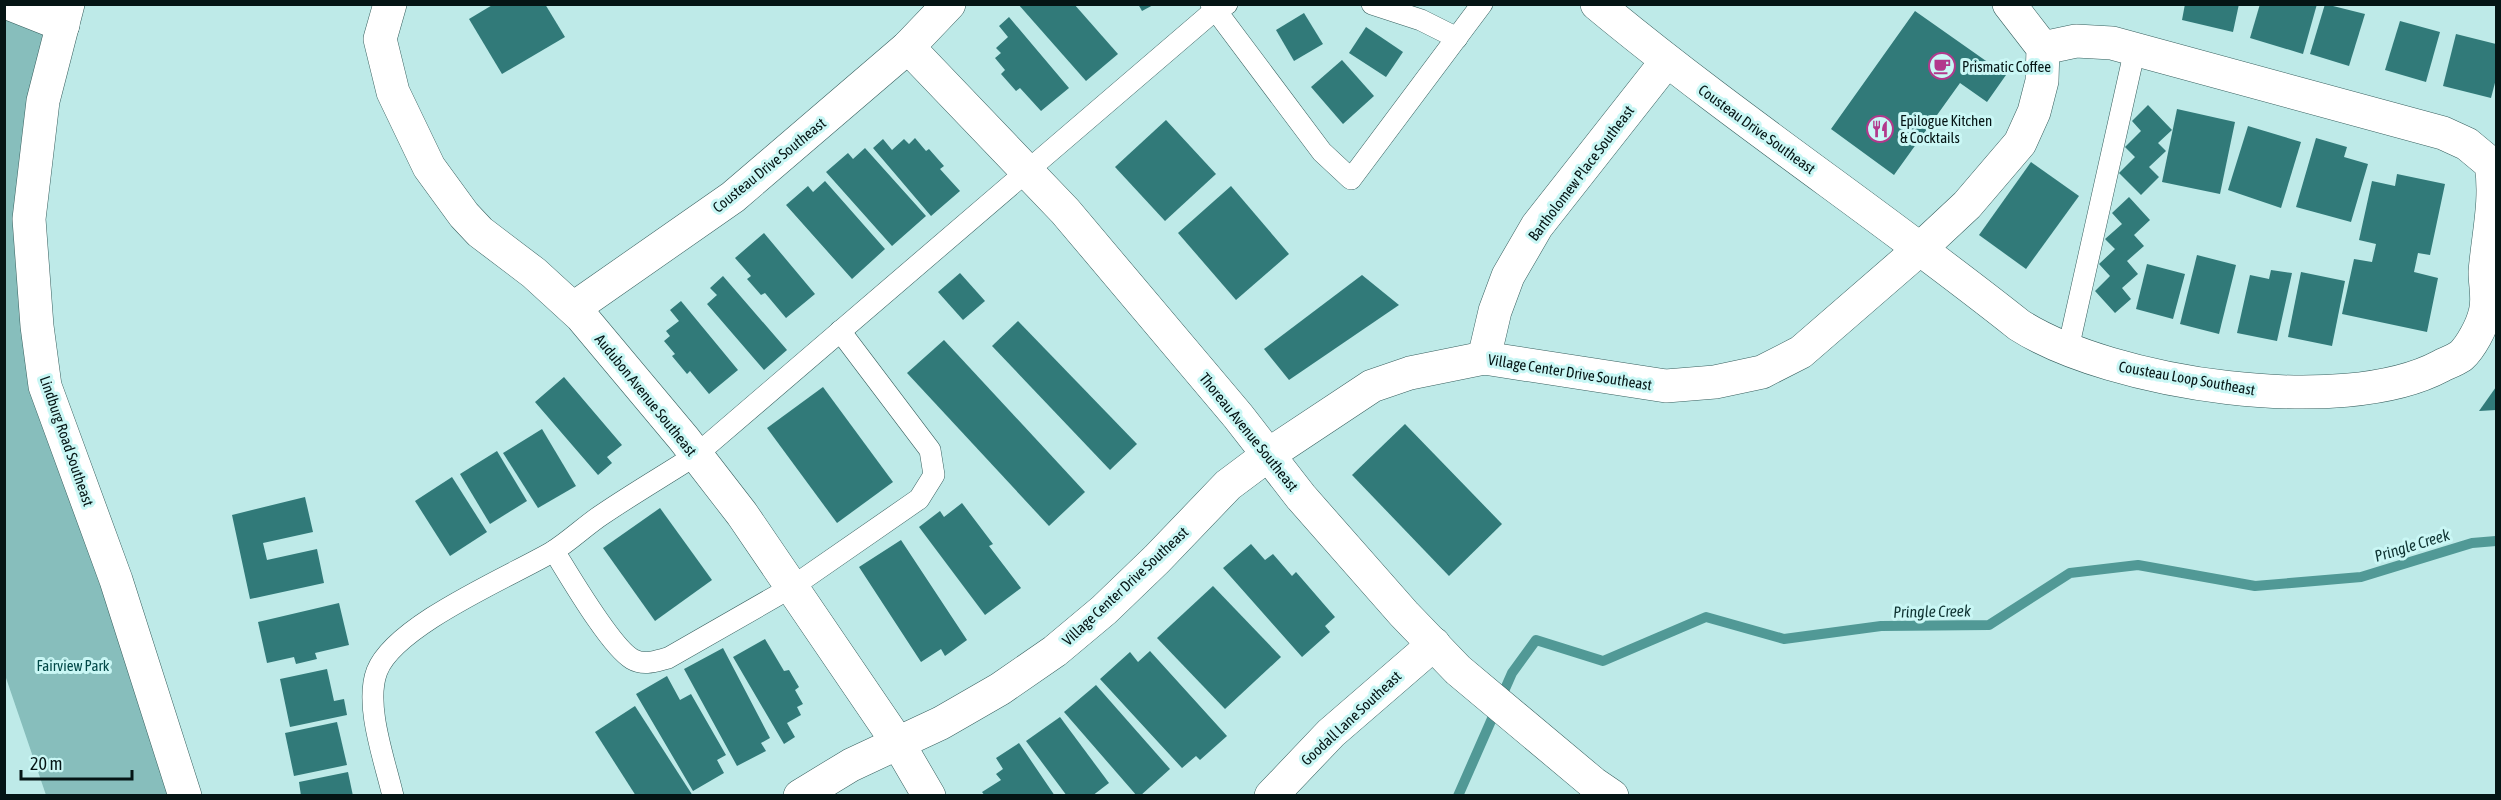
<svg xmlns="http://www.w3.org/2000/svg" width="2501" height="800" font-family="'Asap Condensed',sans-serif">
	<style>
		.green { fill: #87bebc }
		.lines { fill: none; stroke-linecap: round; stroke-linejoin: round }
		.stream { stroke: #519996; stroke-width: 10 }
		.building { fill: #317a79 }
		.service-casing { stroke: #375f5e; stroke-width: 22 }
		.minor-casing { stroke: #375f5e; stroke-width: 34 }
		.tertiary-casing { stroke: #375f5e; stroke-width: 34 }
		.service { stroke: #fff; stroke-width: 21 }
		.minor { stroke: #fff; stroke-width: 33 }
		.tertiary { stroke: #fff; stroke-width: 33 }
		.labels { text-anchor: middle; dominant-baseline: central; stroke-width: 6; stroke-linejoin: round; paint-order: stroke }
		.poi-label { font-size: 15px; fill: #051515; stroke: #caf7f5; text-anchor: start }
		.street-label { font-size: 15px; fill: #051515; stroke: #caf7f5 }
		.park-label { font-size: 15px; fill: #014847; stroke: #caf7f5 }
		.water-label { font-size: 16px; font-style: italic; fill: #0f3332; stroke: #caf7f5 }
	</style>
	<rect width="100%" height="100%" fill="#beeae8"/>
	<polygon class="green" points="4,5 68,5 43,101 37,326 185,795 46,795 5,675"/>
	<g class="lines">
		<polyline class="stream" points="1458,796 1512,673 1536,640 1603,661 1706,617 1784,639 1881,626 1989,625 2070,573 2138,565 2255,586 2361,577 2472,543 2496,541"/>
	</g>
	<g class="building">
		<polygon points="494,4 545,4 565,37 502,74 469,19"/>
		<polygon points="1018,4 1074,4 1118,54 1086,81"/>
		<polygon points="1138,4 1155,4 1142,11"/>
		<polygon points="2185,4 2239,4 2233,32 2182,20"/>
		<polygon points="2260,4 2317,4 2303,54 2250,38"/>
		<polygon points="2325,4 2365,14 2349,66 2310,54"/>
		<polygon points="1915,11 2006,75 1987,102 1960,83 1894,175 1831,129"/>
		<polygon points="1304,13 1323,44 1294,61 1276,30"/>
		<polygon points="1009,17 1069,88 1041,111 1020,88 1016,91 1001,74 1005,70 995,58 1001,53 996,48 1008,37 999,26"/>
		<polygon points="2400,21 2440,32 2426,82 2385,70"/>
		<polygon points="1366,27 1403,52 1386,77 1349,53"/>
		<polygon points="2456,34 2496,44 2496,79 2491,98 2443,86"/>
		<polygon points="1342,60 1374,96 1343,124 1311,87"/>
		<polygon points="2148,105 2172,130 2158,143 2166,151 2149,167 2159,177 2141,195 2119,173 2135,157 2125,147 2141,131 2132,121"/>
		<polygon points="2177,109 2235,122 2220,194 2162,182"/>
		<polygon points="1166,120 1216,174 1165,221 1115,167"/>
		<polygon points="2248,126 2301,142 2281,208 2228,190"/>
		<polygon points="915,138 926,151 929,149 944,166 940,169 960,191 931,216 873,148 883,139 892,150 904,139 909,144"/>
		<polygon points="2316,138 2347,147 2344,157 2368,164 2351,222 2296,207"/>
		<polygon points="865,148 926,216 892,246 826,172 848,153 853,159"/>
		<polygon points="2031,162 2079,196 2026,269 1979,235"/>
		<polygon points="2397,174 2445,184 2430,255 2418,253 2414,272 2438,278 2427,332 2342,314 2354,259 2372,262 2376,244 2359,240 2372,181 2395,186"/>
		<polygon points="825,181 885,249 852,279 786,205 808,186 813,192"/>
		<polygon points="1231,186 1289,254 1236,300 1178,233"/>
		<polygon points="2129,197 2150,220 2134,235 2144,246 2127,261 2138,274 2122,288 2131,299 2115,313 2095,291 2110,276 2099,264 2115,249 2105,239 2122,224 2112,213"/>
		<polygon points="764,233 815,294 786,318 765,293 761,295 747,279 751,276 735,258"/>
		<polygon points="2197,255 2236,265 2219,334 2180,324"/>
		<polygon points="2147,264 2185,274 2173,319 2136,309"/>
		<polygon points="2271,270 2292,273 2277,341 2237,333 2250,275 2269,279"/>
		<polygon points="2301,272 2345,281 2332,346 2288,337"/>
		<polygon points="960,273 985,301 963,320 938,292"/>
		<polygon points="1362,275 1399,305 1289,380 1264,349"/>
		<polygon points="723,276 787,350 764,370 707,304 717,295 710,288"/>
		<polygon points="681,301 738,370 709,394 690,371 687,374 672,356 675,354 664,341 670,336 666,331 679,321 670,310"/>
		<polygon points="1018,321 1137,444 1110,470 992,346"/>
		<polygon points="944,340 1085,492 1049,526 907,373"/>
		<polygon points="564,377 622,445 607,457 612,463 598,475 535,402"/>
		<polygon points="823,387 893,482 837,523 767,428"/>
		<polygon points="2496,387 2496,410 2479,411"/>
		<polygon points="1405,424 1502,524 1449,576 1352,475"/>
		<polygon points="542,429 576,486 538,508 503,453"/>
		<polygon points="497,451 527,501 490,524 460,474"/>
		<polygon points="452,477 487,532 450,556 415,501"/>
		<polygon points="305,497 313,532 263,543 267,560 317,549 324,583 250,599 232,515"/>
		<polygon points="962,503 993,544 989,546 1021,588 985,615 919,527 940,511 944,517"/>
		<polygon points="660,508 712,580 655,621 603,548"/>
		<polygon points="901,540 967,640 945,656 941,649 921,662 859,567"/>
		<polygon points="1251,544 1265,560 1273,554 1292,576 1296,572 1335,617 1325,626 1330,632 1302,657 1223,568"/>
		<polygon points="1213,586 1281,657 1225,709 1157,638"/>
		<polygon points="339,603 349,645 315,653 317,659 296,664 294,657 267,663 258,622"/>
		<polygon points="765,639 784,671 789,670 799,687 795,690 803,704 797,707 801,715 787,723 795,737 784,744 733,657"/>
		<polygon points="723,648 770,738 761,743 766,751 737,766 684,669"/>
		<polygon points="1150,651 1227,736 1200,760 1196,756 1182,768 1100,679 1130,652 1138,662"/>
		<polygon points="327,669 334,701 344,699 347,715 290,727 280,679"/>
		<polygon points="667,676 680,700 691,694 726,755 717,760 724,773 693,791 636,694"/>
		<polygon points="1096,685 1170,769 1140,796 1137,796 1064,712"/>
		<polygon points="635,706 693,796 636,796 595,732"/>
		<polygon points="1060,717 1109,783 1092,796 1067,796 1026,741"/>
		<polygon points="337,722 347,765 294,776 285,733"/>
		<polygon points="1019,743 1055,796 985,796 982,792 1001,780 996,774 1003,769 996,758"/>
		<polygon points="348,772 353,796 301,796 299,782"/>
	</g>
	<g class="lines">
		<defs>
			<g id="service">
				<polyline points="1211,4 1322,152 1351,179 1482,4"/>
				<polyline points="1372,4 1421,20 1457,38"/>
				<polyline points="2068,349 2135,49"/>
				<path d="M554,551C569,575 610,646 632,659C644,666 656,661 668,658L792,587L919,499L934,475L930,450L840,331"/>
				<path d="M393,796C385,761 364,705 377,671C395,625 509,577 552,552C570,541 586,525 603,514C634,493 665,475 696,455L1215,10L1227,4"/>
			</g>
			<g id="minor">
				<polyline points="10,4 63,25"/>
				<polyline points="390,4 380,39 393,92 429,167 464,215 480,232 534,273 581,316 684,439 742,514 898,743 929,796"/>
				<path d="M1597,4C1733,117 1881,215 2019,325C2111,384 2342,419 2441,366C2447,363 2455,360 2461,356C2471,347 2482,326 2485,313C2489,300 2485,285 2485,272C2488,235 2497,200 2491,164L2467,144L2443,133L2112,43L2076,41L2043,48"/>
				<polyline points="908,47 1065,211 1238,416 1301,497 1404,614 1458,670 1593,783 1612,796"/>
				<polyline points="574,308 733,197 908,47 949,4"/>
				<polyline points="1484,358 1495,311 1508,276 1537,226 1666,62"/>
				<polyline points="800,796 851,765 941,723 1000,689 1055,651 1104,610 1157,559 1228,485 1268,455 1372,386 1410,373 1484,358 1666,386 1715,382 1762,372 1801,352 1921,248 1967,205 2020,143 2034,112 2042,81 2043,48 2009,4"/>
				<polyline points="1271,796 1331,733 1434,644"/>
			</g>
			<polyline id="tertiary" points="68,4 43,101 29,219 37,326 45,386 116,580 185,796"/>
		</defs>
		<use href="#service" class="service-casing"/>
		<use href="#minor" class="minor-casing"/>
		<use href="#tertiary" class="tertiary-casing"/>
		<use href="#service" class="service"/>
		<use href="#minor" class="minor"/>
		<use href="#tertiary" class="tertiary"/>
	</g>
	<defs>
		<symbol id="cafe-ring" viewBox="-11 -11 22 22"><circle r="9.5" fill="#caf7f5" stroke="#b2388c" stroke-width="1.5"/><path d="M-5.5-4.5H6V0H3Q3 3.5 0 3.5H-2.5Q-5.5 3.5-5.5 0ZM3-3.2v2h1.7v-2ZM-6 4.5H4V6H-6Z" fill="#b2388c"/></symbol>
		<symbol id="restaurant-ring" viewBox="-11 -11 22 22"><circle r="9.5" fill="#caf7f5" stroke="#b2388c" stroke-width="1.5"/><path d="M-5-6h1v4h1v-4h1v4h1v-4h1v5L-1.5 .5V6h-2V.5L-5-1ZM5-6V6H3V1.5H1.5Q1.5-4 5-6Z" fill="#b2388c"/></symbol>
	</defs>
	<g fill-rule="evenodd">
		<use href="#cafe-ring" x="1927" y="51" width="30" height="30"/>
		<use href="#restaurant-ring" x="1865" y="114" width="30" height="30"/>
	</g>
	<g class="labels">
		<g class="poi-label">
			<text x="1962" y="66">Prismatic Coffee</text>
			<text x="1900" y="120">Epilogue Kitchen<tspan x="1900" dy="17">&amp; Cocktails</tspan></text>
		</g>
		<g class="street-label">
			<text transform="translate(1757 129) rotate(36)">Cousteau Drive Southeast</text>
			<text transform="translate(769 165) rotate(-39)">Cousteau Drive Southeast</text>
			<text transform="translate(1581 173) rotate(-53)">Bartholomew Place Southeast</text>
			<text transform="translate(1570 372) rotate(9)">Village Center Drive Southeast</text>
			<text transform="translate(2187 378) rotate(10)">Cousteau Loop Southeast</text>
			<text transform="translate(646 395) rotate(51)">Audubon Avenue Southeast</text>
			<text transform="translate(1249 432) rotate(51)">Thoreau Avenue Southeast</text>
			<text transform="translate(67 441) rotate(71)">Lindburg Road Southeast</text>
			<text transform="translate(1125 586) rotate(-43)">Village Center Drive Southeast</text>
			<text transform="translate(1351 718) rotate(-43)">Goodall Lane Southeast</text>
		</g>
		<g class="park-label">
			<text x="73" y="665">Fairview Park</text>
		</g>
		<g class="water-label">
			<text transform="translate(2412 545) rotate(-17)">Pringle Creek</text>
			<text transform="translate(1932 611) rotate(-1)">Pringle Creek</text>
		</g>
	</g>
	<rect width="2501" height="800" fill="none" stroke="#051515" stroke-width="12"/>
	<path d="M21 770v9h111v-9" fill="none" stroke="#051515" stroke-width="3"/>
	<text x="30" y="770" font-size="18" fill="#051515" stroke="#caf7f5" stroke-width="4.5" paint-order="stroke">20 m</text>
</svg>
